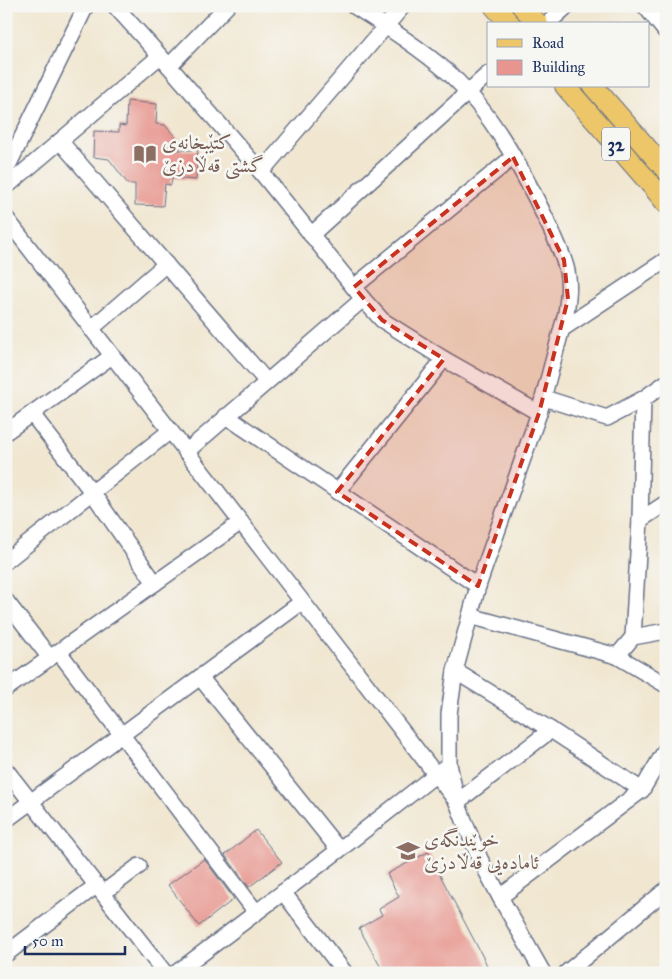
<svg xmlns="http://www.w3.org/2000/svg" width="672" height="979" font-family="'IM FELL Great Primer',Amiri,serif">
	<style>
		.building { fill: #e7958e }
		.lines { fill: none; stroke-linecap: round; stroke-linejoin: round }
		.minor-casing { stroke: #666f86; stroke-width: 18 }
		.major-casing { stroke: #666f86; stroke-width: 22 }
		.minor { stroke: #fff; stroke-width: 15 }
		.major { stroke: #ecc669; stroke-width: 20 }
		.marked { fill: #c8321e; fill-opacity: 0.2; stroke: #c8321e; stroke-width: 4; stroke-dasharray: 10 6; stroke-linejoin: round }
		.labels { text-anchor: middle; dominant-baseline: central; stroke-width: 5; stroke-linejoin: round; paint-order: stroke }
		.shield { fill: #f6f6f2; stroke: #5d6b8a; stroke-width: 1 }
		.shield-label { font-size: 19px; font-weight: bold; fill: #1b2f5e }
		.education-label { font-size: 20px; fill: #785e54; stroke: #f6f6f2; text-anchor: start }
	</style>
	<rect width="100%" height="100%" fill="#f6f6f2"/>
	<filter id="ink" filterUnits="userSpaceOnUse"><feTurbulence type="fractalNoise" baseFrequency=".02" numOctaves="2"/><feDisplacementMap in="SourceGraphic" scale="10" xChannelSelector="R" yChannelSelector="G"/><feConvolveMatrix kernelMatrix="1 2 1 2 8 2 1 2 1" color-interpolation-filters="sRGB"/></filter>
	<filter id="wash" filterUnits="userSpaceOnUse"><feTurbulence type="fractalNoise" baseFrequency=".0096" numOctaves="4" result="noise"/><feDisplacementMap in="SourceGraphic" scale="20" xChannelSelector="R" yChannelSelector="G"/><feGaussianBlur stdDeviation="1.12" result="paint"/><feColorMatrix in="noise" values="0 0 0 0 0 0 0 0 0 0 0 0 0 0 0 0 0 1.4 0 .05"/><feComposite in="paint" operator="in"/></filter>
	<g filter="url(#wash)">
		<rect width="100%" height="100%" fill="#f1e7d1"/>
		<g id="blocks">
			<g class="building">
				<polygon points="127,101 157,104 156,124 165,125 180,142 179,150 198,150 196,180 172,178 171,185 165,184 163,206 135,205 135,184 128,184 109,159 93,157 94,131 119,132 119,125 126,126"/>
				<polygon points="256,830 282,862 249,887 225,855"/>
				<polygon points="428,852 487,965 473,973 384,973 359,928 382,915 379,909 399,897 387,874"/>
				<polygon points="204,859 234,899 199,926 168,885"/>
			</g>
		</g>
	</g>
	<g filter="url(#ink)">
		<use href="#blocks" fill-opacity="0" stroke="#666f86" stroke-width="1"/>
		<g class="lines">
			<defs>
				<g id="minor">
					<polyline points="115,6 169,66 261,172 363,299 382,320 444,359 539,413"/>
					<path d="M354,6C387,27 420,48 450,74C492,113 521,167 546,219C554,236 563,253 567,271C570,285 568,299 566,313L539,413L478,586L470,616L455,671L449,714V764L457,802L467,828L480,859L500,897L543,973"/>
					<polyline points="645,6 666,32"/>
					<polyline points="547,24 567,6"/>
					<polyline points="169,66 227,6"/>
					<polyline points="60,141 267,382"/>
					<polyline points="6,170 86,6"/>
					<polyline points="261,172 403,6"/>
					<polyline points="6,187 160,56"/>
					<polyline points="6,218 457,802 551,730"/>
					<polyline points="311,235 488,74"/>
					<polyline points="354,287 513,157"/>
					<polyline points="91,329 166,264"/>
					<polyline points="562,329 666,260"/>
					<polyline points="544,398 607,418 643,399 666,383"/>
					<polyline points="32,414 92,492 155,583"/>
					<polyline points="226,416 478,586"/>
					<polyline points="6,432 112,356"/>
					<polyline points="186,452 363,299"/>
					<polyline points="337,492 444,359"/>
					<polyline points="640,520 666,503"/>
					<polyline points="6,561 170,431"/>
					<polyline points="6,601 50,658"/>
					<polyline points="470,616 617,656 666,685"/>
					<polyline points="633,637 640,520 643,399"/>
					<polyline points="59,652 256,912"/>
					<polyline points="617,656 633,637 666,631"/>
					<polyline points="455,671 551,730 642,790"/>
					<polyline points="200,677 339,850"/>
					<polyline points="6,689 241,522"/>
					<polyline points="6,770 165,973"/>
					<polyline points="6,820 302,602"/>
					<polyline points="283,892 345,973"/>
					<polyline points="103,893 139,866"/>
					<polyline points="500,897 642,790 666,749"/>
					<polyline points="6,954 97,885"/>
					<polyline points="176,973 339,850 444,768"/>
					<polyline points="566,973 666,890"/>
				</g>
				<g id="major">
					<polyline points="494,6 510,24"/>
					<polyline points="522,6 538,24"/>
					<polyline points="565,86 653,187 666,203"/>
					<polyline points="593,86 666,170"/>
				</g>
			</defs>
			<use href="#minor" class="minor-casing"/>
			<use href="#major" class="major-casing"/>
			<use href="#minor" class="minor"/>
			<use href="#major" class="major"/>
		</g>
	</g>
	<path class="marked" d="M513,157L564,260L568,299L539,413L478,586L337,492L444,359L382,320L354,287Z"/>
	<defs>
		<symbol id="library-bare" viewBox="-9 -9 18 18"><path d="M-6-4Q-3-5.5-.7-3.5V5Q-3 3-6 4ZM6-4Q3-5.5 .7-3.5V5Q3 3 6 4Z" fill="#8d6e63" stroke="#f6f6f2" stroke-width="2.5" paint-order="stroke"/></symbol>
		<symbol id="school-bare" viewBox="-9 -9 18 18"><path d="M0-5L7-2L0 1L-7-2ZM-4 1L0 2.5L4 1V4Q0 6-4 4Z" fill="#8d6e63" stroke="#f6f6f2" stroke-width="2.5" paint-order="stroke"/></symbol>
	</defs>
	<g fill-rule="evenodd">
		<use href="#library-bare" x="129" y="138" width="32" height="32"/>
		<use href="#school-bare" x="392" y="835" width="32" height="32"/>
	</g>
	<g class="labels">
		<rect class="shield" x="602" y="127.5" width="28" height="33" rx="4"/>
		<g class="shield-label">
			<text x="616" y="144">32</text>
		</g>
		<g class="education-label">
			<text x="162" y="142">کتێبخانەی<tspan x="162" dy="23">گشتی قەڵادزێ</tspan></text>
			<text x="424" y="839">خوێندنگەی<tspan x="424" dy="23">ئامادەیی قەڵادزێ</tspan></text>
		</g>
	</g>
	<rect width="672" height="979" fill="none" stroke="#f6f6f2" stroke-width="25"/>
	<rect x="487" y="22" width="162" height="65" fill="#f6f6f2" stroke="#9ea6b7"/>
	<rect x="497" y="39" width="25" height="8" fill="#ecc669" stroke="#9ea6b7"/>
	<text x="532" y="48" font-size="15" fill="#1b2f5e">Road</text>
	<rect x="497" y="60" width="25" height="15" fill="#e7958e" stroke="#9ea6b7"/>
	<text x="532" y="72" font-size="15" fill="#1b2f5e">Building</text>
	<path d="M25 946v8h100v-8" fill="none" stroke="#1b2f5e" stroke-width="2.5"/>
	<text x="32" y="946" font-size="15" fill="#1b2f5e" stroke="#f6f6f2" stroke-width="4" paint-order="stroke">50 m</text>
</svg>
